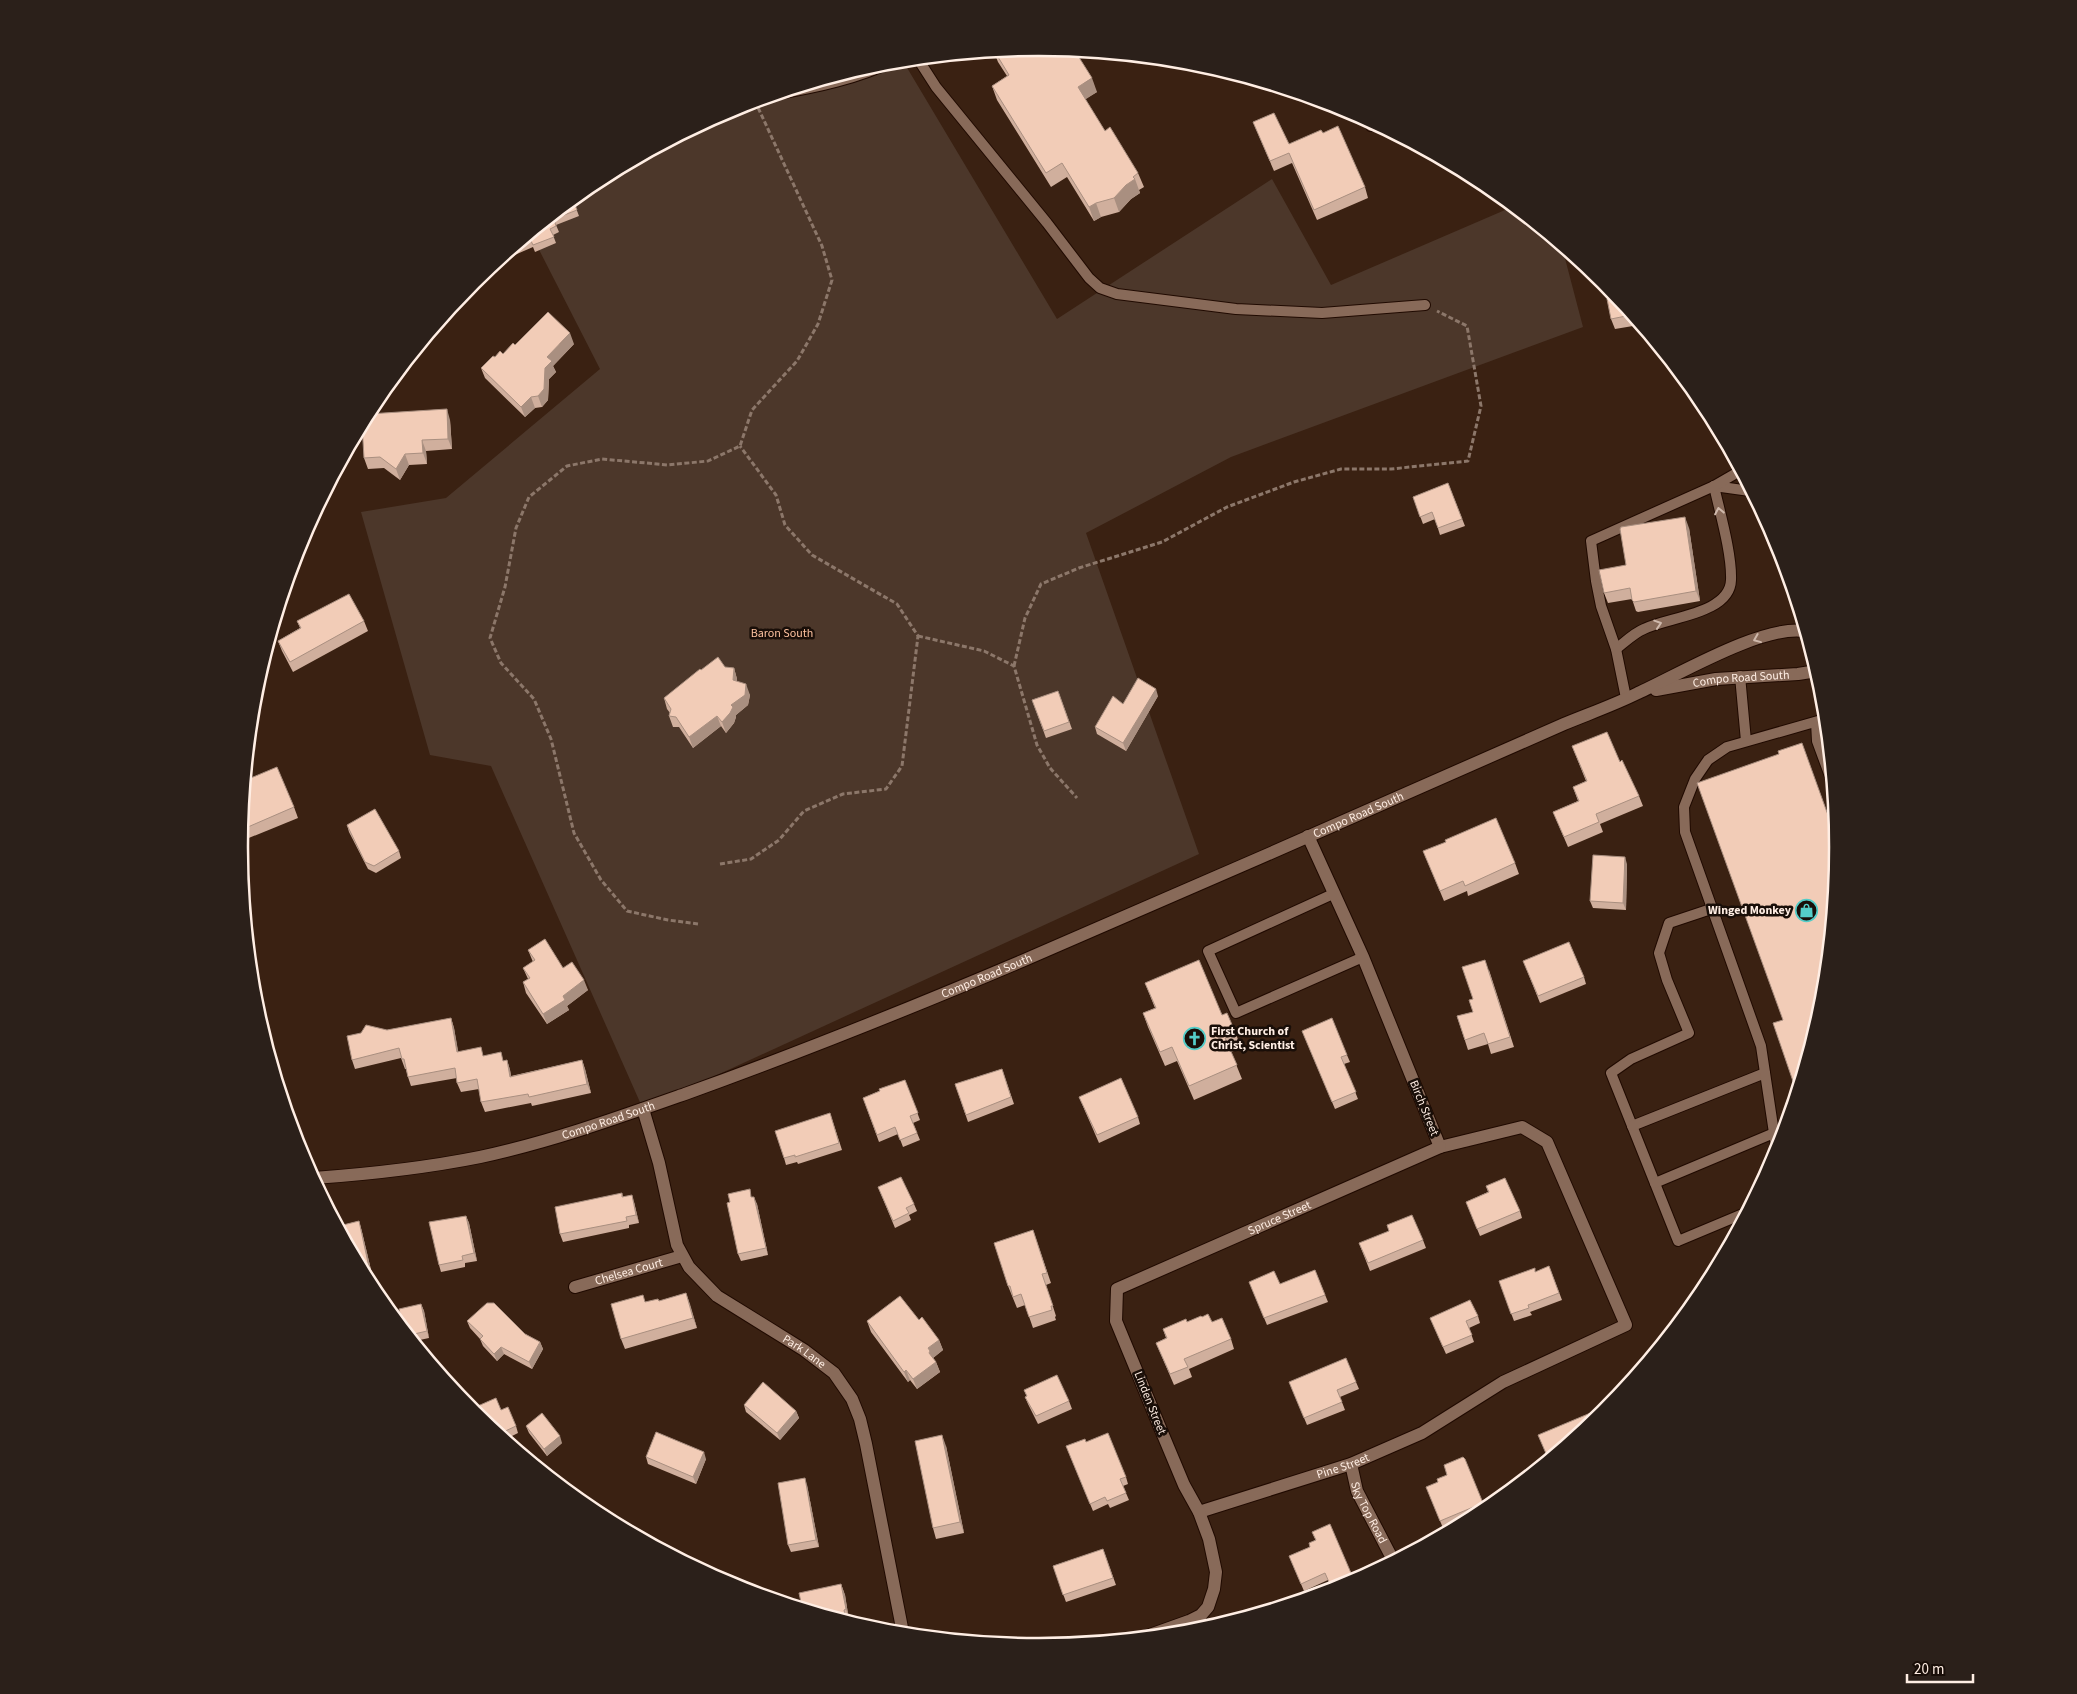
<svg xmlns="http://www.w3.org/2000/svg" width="2077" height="1694" font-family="'Source Sans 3',sans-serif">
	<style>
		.green { fill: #4c372a }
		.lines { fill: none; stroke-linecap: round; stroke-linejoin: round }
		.service-casing { stroke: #200a00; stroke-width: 12 }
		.minor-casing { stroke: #200a00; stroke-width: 14 }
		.secondary-casing { stroke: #200a00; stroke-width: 14 }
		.path { stroke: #8c776a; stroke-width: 3; stroke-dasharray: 5 2.5; stroke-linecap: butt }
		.service { stroke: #886a59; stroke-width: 10 }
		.minor { stroke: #886a59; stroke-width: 12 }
		.secondary { stroke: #886a59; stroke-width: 12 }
		.wall { fill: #d0af9d }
		.shaded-wall { fill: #a98f80 }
		.building { fill: #f2ccb7; stroke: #a98f80 }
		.oneway { stroke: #cfb9ac }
		.labels { text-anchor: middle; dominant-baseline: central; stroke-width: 5; stroke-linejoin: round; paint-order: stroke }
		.park-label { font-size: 12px; fill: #fdc19f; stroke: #190e08 }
		.street-label { font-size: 12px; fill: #ffeee4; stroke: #190e08 }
		.poi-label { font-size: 12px; font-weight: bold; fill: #ffeee4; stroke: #190e08; text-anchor: end }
		.rim { fill: none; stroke: #ffeee4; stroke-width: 2.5 }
	</style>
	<rect width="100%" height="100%" fill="#3a2112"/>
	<polygon class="green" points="903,61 1057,319 1272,179 1331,285 1512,207 1562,247 1583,327 1231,457 1086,533 1199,854 643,1109 491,766 430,755 361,512 446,498 600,369 531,234 595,182 733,108 883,63"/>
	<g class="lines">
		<defs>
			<g id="service">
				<polyline points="918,59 936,87 1047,223 1089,278 1100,288 1117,294 1236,309 1322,313 1425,305"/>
				<path d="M779,94C818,87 856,79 892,62"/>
				<polyline points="1371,126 1375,125"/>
				<polyline points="1714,486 1750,491"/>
				<path d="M1616,649C1625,642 1634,633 1644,629C1668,617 1730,614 1731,580C1732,554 1720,513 1714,486"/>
				<polyline points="1740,676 1746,741"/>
				<polyline points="1626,698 1616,649 1601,606 1596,581 1591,541 1714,486 1740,471"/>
				<polyline points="1816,722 1817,741 1831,779"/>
				<polyline points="1333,894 1208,951 1236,1013 1363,957"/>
				<polyline points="1711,909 1669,923 1659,953 1667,980 1689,1033 1631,1059 1611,1073 1678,1241 1745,1213"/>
				<polyline points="1632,1126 1765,1073"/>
				<polyline points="1777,1153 1761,1046 1685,832 1684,807 1695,779 1708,760 1727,747 1825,719"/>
				<polyline points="1655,1183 1774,1133"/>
			</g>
			<g id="minor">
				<path id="s1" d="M643,1109L659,1163L677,1245L689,1267L717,1296L804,1350L834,1373L852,1399L860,1419L866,1444L903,1633"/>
				<path id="s2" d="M575,1287L682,1256"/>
				<path id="s3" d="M1351,1464L1357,1491L1393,1560"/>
				<path id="s4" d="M1199,1512L1351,1464L1422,1433L1503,1382L1626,1325L1547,1142L1522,1127L1440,1147L1363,957L1308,836"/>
				<path id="s5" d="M1147,1636L1189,1621L1201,1615L1208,1607L1214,1589L1216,1572L1209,1539L1199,1512L1184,1485L1161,1430L1116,1321L1117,1289L1440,1147"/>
			</g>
			<g id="secondary">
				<path id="s6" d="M1656,690L1716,679L1798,674L1817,671"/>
				<path id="s7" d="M314,1178C370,1174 425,1168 480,1157C550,1142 617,1118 685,1094C799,1053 911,1008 1022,961C1203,883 1384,804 1564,724C1588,714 1614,705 1638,693C1678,675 1762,625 1804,631"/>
			</g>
		</defs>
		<use href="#service" class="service-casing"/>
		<use href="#minor" class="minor-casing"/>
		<use href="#secondary" class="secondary-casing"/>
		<g class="path">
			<polyline points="918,636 984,651 1014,666 1037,745 1050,768 1077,798"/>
			<polyline points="1014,666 1025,618 1041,584 1079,568 1162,542 1227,507 1294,482 1341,469 1391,469 1468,461 1481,406 1467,326 1437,311"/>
			<polyline points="720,864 751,859 779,840 804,811 843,794 886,789 902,766 918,636 897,604 812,555 785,525 776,495 740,446"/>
			<polyline points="698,924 668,920 627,911 601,880 574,833 551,739 534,699 501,663 490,638 505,587 516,528 529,497 567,466 602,459 668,465 708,461 740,446 752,410 797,361 818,324 832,280 822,246 755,101"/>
		</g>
		<use href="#service" class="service"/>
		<use href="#minor" class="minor"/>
		<use href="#secondary" class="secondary"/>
	</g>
	<g class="wall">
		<polygon points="1038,48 1097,92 1085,99 1105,131 1138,173 1144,187 1139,190 1140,193 1131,199 1119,212 1101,217 1094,221 1067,177 1051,187 997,100 992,86 1007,76 998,62 994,52"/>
		<polygon points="1253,122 1289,144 1365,187 1368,198 1317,220 1292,163 1274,171"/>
		<polygon points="573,200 579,216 556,225 559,232 553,235 556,243 535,252 533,247 510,257 508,253"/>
		<polygon points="1615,295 1639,325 1615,329 1611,319 1615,297"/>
		<polygon points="574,344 553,366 556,372 549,379 548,400 542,407 535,408 525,417 485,378 481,368 495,357 503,354 515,345"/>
		<polygon points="450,420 452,449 426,451 427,464 409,465 400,480 384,468 368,469 364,458"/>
		<polygon points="1448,483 1465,526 1440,535 1435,519 1423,524 1413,497"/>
		<polygon points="1689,528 1700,601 1638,612 1636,611 1632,599 1608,603 1604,593"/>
		<polygon points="297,621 364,621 368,631 293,672 282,651 278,641 300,628"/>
		<polygon points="725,667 734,668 737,679 737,682 750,695 748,705 736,715 736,717 734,723 726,733 721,726 693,748 679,727 673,727 669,716 670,713 667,709 664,698 701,670"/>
		<polygon points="1058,691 1072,729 1046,738 1032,700"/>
		<polygon points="1158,696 1126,751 1097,734 1095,727 1123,704"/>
		<polygon points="1572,746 1620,762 1639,796 1643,806 1600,824 1603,832 1568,847 1553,812 1578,801 1573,787 1586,781"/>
		<polygon points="246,780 294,807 298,818 239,842"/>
		<polygon points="347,825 399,851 401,858 376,873 368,869 349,832"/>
		<polygon points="1423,851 1515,863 1519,874 1468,896 1467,891 1444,901"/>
		<polygon points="1627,864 1626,910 1593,908 1590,901"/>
		<polygon points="528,950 563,968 588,990 567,1006 569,1010 547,1024 526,993 523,982 528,979 523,968 533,962"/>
		<polygon points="1526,968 1584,977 1586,984 1540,1003"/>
		<polygon points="1489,970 1514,1047 1491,1054 1488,1044 1468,1050 1457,1016 1473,1012 1473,999"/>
		<polygon points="1145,983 1222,1015 1236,1034 1241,1048 1231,1052 1242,1079 1194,1100 1177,1061 1165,1066 1148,1027 1143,1013 1155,1008"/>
		<polygon points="451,1018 454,1028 458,1052 484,1056 504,1061 507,1060 510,1070 511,1076 582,1060 585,1069 591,1093 532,1106 531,1103 485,1112 481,1102 479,1089 461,1092 457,1083 457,1078 411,1086 408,1077 406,1069 405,1069 401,1058 355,1069 352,1060 361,1033 387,1030"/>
		<polygon points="1302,1031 1347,1055 1350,1062 1344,1064 1358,1099 1335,1109"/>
		<polygon points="1002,1069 1014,1104 968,1122 955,1084"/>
		<polygon points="905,1080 920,1120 913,1123 920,1140 903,1147 898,1134 879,1142 863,1098"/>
		<polygon points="1079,1097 1138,1117 1140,1124 1099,1143"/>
		<polygon points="830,1113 842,1150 798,1164 797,1162 786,1165 784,1158"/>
		<polygon points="1486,1186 1520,1211 1522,1218 1480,1236 1466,1202 1488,1192"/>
		<polygon points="878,1187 914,1204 917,1211 909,1215 911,1220 895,1228"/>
		<polygon points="622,1193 623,1197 634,1202 639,1223 629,1225 629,1228 563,1242 560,1234"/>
		<polygon points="752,1197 757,1204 768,1255 741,1261 738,1254"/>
		<polygon points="466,1216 469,1223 477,1261 465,1263 465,1267 441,1272 439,1265"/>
		<polygon points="359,1221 362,1232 377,1295 374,1291 339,1226"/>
		<polygon points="1033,1230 1051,1283 1046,1285 1056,1316 1055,1317 1056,1320 1033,1328 1025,1305 1017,1308 1008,1286"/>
		<polygon points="1423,1240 1426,1248 1370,1271 1359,1243"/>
		<polygon points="1549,1266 1562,1300 1530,1312 1532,1315 1514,1321 1499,1281 1536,1272"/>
		<polygon points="1315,1270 1328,1302 1267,1325 1252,1289 1280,1284"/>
		<polygon points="686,1293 697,1328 625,1349 621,1339 646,1302 659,1301"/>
		<polygon points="421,1304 424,1311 429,1338 415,1341 403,1327"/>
		<polygon points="1478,1316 1480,1323 1469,1328 1474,1342 1446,1354 1430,1318"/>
		<polygon points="1202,1317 1212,1322 1231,1339 1234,1349 1189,1369 1192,1377 1174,1385 1156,1343 1166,1338 1163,1329"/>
		<polygon points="919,1320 939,1340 943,1350 933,1358 936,1362 940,1372 917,1389 910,1380 908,1382 871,1332 867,1321"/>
		<polygon points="467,1321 525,1334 540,1342 543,1349 532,1369 504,1354 497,1361 483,1346 480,1339 470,1328"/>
		<polygon points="1356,1382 1359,1389 1340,1397 1345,1410 1307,1425 1292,1389"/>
		<polygon points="1024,1390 1069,1401 1072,1409 1038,1424 1028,1404 1025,1397 1027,1397"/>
		<polygon points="744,1405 796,1411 799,1418 780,1440 746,1412"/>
		<polygon points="473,1412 516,1426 518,1433 506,1439"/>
		<polygon points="526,1426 562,1443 547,1456 529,1433"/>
		<polygon points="946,1446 964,1533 936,1539 933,1528"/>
		<polygon points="1066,1446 1126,1477 1128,1484 1123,1486 1129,1500 1110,1508 1108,1504 1093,1511"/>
		<polygon points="646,1457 706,1459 696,1484 648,1464"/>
		<polygon points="807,1485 819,1547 791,1552 788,1545"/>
		<polygon points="1429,1494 1483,1503 1486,1509 1484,1511 1443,1528"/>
		<polygon points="1312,1532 1344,1586 1332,1590 1328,1580 1304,1591 1289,1556 1310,1547 1316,1541"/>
		<polygon points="1103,1549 1116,1585 1066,1602 1053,1566"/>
		<polygon points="841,1584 845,1595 849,1620 848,1621 802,1607"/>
	</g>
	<g class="shaded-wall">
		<polygon points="1092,78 1097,92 1083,101 1078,87"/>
		<polygon points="1135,179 1140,193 1131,199 1119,212 1114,198 1126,185"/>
		<polygon points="1096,203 1101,217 1094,221 1089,207"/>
		<polygon points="570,333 574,344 553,366 556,372 549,379 548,400 542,407 538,396 547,357"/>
		<polygon points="531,397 535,408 525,417 521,407"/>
		<polygon points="447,409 450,420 452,449 448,439"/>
		<polygon points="422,440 426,451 427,464 423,453"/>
		<polygon points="405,454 409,465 400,480 396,469"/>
		<polygon points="1685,517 1689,528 1700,601 1696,591"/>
		<polygon points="734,668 737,679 736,691 733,680"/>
		<polygon points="746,684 750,695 748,705 736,715 736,717 734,723 726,733 722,722 731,705"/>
		<polygon points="1156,689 1158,696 1126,751 1123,743"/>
		<polygon points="717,716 721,726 693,748 689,737"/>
		<polygon points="1625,857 1627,864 1626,910 1623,903"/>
		<polygon points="584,980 588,990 567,1006 569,1010 547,1024 543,1014 563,996"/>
		<polygon points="451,1018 454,1028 460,1061 457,1052"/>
		<polygon points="507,1060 510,1070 513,1086 510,1077"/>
		<polygon points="582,1060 585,1069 591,1093 587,1084"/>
		<polygon points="632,1195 634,1202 639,1223 636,1215"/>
		<polygon points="754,1197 757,1204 768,1255 766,1248"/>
		<polygon points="466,1216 469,1223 477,1261 474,1253"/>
		<polygon points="359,1221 362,1232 377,1295 373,1286"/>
		<polygon points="686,1293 690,1304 697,1328 693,1318"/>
		<polygon points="421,1304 424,1311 429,1338 427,1331"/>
		<polygon points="939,1340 943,1350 933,1358 933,1363 928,1348"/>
		<polygon points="540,1342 543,1349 532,1369 529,1362"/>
		<polygon points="501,1347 504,1354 497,1361 494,1354"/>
		<polygon points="936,1362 940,1372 917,1389 913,1379"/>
		<polygon points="906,1370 910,1380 908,1382 904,1372"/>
		<polygon points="796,1411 799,1418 780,1440 777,1433"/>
		<polygon points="942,1435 946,1446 964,1533 960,1522"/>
		<polygon points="560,1436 562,1443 547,1456 544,1449"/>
		<polygon points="704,1452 706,1459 696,1484 693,1477"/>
		<polygon points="805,1478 807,1485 819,1547 816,1540"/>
		<polygon points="841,1584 845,1595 849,1620 846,1609"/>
	</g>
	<g class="building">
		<polygon points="1038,48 1075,51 1092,78 1078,87 1105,131 1110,127 1138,173 1133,177 1135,179 1126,185 1114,198 1096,203 1089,207 1062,163 1046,173 992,86 1009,75 995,52"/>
		<polygon points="1274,113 1289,144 1321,130 1323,133 1338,126 1365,187 1314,210 1289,153 1270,161 1253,122"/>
		<polygon points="573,200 577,210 554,219 556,226 550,229 554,237 533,245 531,241 515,247"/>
		<polygon points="1615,295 1631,315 1611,319 1607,299 1615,297"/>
		<polygon points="548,312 570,333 547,357 552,361 545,368 544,389 538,396 531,397 521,407 481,368 493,356 495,357 500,351 503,354 513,343 515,345"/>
		<polygon points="447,409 448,439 422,440 423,453 405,454 396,469 380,457 364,458 362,424 368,414"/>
		<polygon points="1448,483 1462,519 1438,528 1432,512 1420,517 1413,497"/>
		<polygon points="1685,517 1696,591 1634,602 1632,600 1630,588 1604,593 1599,570 1626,565 1620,529 1621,527"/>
		<polygon points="349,594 364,621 290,662 278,641 301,628 297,621"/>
		<polygon points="718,657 725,667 734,668 733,680 746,684 745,695 731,705 733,707 730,713 722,722 717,716 689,737 676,717 669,716 671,709 664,698 700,669 701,670"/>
		<polygon points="1138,678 1156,689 1123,743 1095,727 1113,696 1123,704"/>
		<polygon points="1058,691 1069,722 1044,731 1032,700"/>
		<polygon points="1607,732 1620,762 1622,760 1639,796 1596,814 1599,822 1564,837 1553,812 1579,801 1573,787 1587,781 1572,746"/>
		<polygon points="1802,743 1837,840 1838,847 1823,1003 1796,1090 1773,1023 1783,1020 1697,783 1779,754 1778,751"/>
		<polygon points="277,767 294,807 241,830 246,780"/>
		<polygon points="375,809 399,851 374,866 365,862 347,825"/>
		<polygon points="1496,818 1515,863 1465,886 1463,881 1440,891 1423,851 1446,842 1445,840"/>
		<polygon points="1593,855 1625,857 1623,903 1590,901"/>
		<polygon points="545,939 563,968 572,962 584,980 563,996 565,1000 543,1014 523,982 530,978 523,968 535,960 528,950"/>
		<polygon points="1569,942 1584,977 1538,996 1523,961"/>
		<polygon points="1199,960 1222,1015 1227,1013 1236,1034 1225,1038 1237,1065 1189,1086 1172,1047 1160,1052 1143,1013 1156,1008 1145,983"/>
		<polygon points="1485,960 1510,1037 1488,1044 1484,1033 1465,1040 1457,1016 1473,1012 1469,1000 1473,999 1462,967"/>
		<polygon points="451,1018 457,1052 481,1047 483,1056 501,1052 503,1061 507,1060 510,1077 582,1060 587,1084 529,1097 528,1094 481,1102 477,1079 457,1083 455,1068 408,1077 404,1059 402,1059 399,1048 352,1060 347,1036 361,1033 366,1025 387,1030"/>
		<polygon points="1332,1018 1347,1055 1341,1057 1356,1092 1332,1102 1302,1031"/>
		<polygon points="1002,1069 1011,1097 966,1115 955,1084"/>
		<polygon points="1121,1078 1138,1117 1097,1135 1079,1097"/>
		<polygon points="905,1080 918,1113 910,1116 917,1133 900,1140 895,1127 877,1135 863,1098 880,1091 879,1089"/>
		<polygon points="830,1113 839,1143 795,1157 795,1155 784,1158 775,1131"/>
		<polygon points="901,1177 914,1204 906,1208 909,1213 893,1221 878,1187"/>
		<polygon points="1505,1178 1520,1211 1477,1229 1466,1202 1489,1192 1486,1186"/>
		<polygon points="750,1189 751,1197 754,1197 766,1248 738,1254 727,1203 730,1202 728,1194"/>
		<polygon points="622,1193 622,1197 632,1195 636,1215 626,1217 627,1221 560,1234 555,1207"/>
		<polygon points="1412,1215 1423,1240 1368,1263 1359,1243 1389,1231 1387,1225"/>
		<polygon points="466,1216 474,1253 462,1256 463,1260 439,1265 429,1222"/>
		<polygon points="359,1221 373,1286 371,1286 339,1226"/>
		<polygon points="1033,1230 1047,1273 1042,1274 1053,1306 1051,1306 1052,1310 1029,1317 1021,1294 1013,1297 1010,1286 1008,1286 994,1243"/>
		<polygon points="1549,1266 1559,1293 1528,1305 1529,1308 1511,1314 1499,1281 1535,1268 1535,1272"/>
		<polygon points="1315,1270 1325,1295 1264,1318 1249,1282 1274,1271 1280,1284"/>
		<polygon points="686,1293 693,1318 621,1339 611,1304 643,1295 645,1302 658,1299 659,1301"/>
		<polygon points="900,1296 919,1320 922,1317 939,1340 928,1348 930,1351 929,1353 936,1362 913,1379 906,1370 904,1372 867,1321"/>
		<polygon points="1470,1300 1478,1316 1466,1321 1472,1335 1443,1347 1430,1318"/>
		<polygon points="487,1303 494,1303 525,1334 540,1342 529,1362 501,1347 494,1354 480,1339 483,1336 467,1321"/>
		<polygon points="421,1304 427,1331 410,1335 403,1327 399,1309"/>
		<polygon points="1208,1314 1212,1322 1222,1318 1231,1339 1184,1359 1188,1367 1170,1374 1156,1343 1167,1338 1163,1329 1186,1319 1187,1322 1201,1316 1202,1317"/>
		<polygon points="1346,1358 1356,1382 1337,1390 1342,1402 1304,1418 1289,1382"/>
		<polygon points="1057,1375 1069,1401 1036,1416 1025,1397 1027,1396 1024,1390"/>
		<polygon points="763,1382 796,1411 777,1433 744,1405"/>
		<polygon points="496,1398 501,1410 508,1407 516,1426 499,1434 473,1412 471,1409"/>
		<polygon points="1600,1409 1602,1414 1548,1458 1538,1435"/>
		<polygon points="542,1413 560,1436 544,1449 526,1426"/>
		<polygon points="656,1432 704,1452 693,1477 646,1457"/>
		<polygon points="1108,1433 1126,1477 1120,1479 1126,1493 1107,1501 1105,1497 1090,1504 1066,1446 1085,1439 1086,1442"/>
		<polygon points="942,1435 960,1522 933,1528 915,1441"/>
		<polygon points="1463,1457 1465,1459 1483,1503 1440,1521 1426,1487 1438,1482 1437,1479 1447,1475 1444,1465"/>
		<polygon points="805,1478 816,1540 788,1545 778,1483"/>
		<polygon points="1330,1524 1354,1580 1344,1586 1332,1589 1325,1573 1301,1584 1289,1556 1310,1547 1309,1543 1316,1540 1312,1532"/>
		<polygon points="1103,1549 1113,1578 1063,1595 1053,1566"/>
		<polygon points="841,1584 846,1609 844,1610 846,1620 802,1607 799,1593"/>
	</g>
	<defs><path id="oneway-chevron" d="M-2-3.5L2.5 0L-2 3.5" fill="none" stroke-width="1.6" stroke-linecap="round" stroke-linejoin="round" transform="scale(1.25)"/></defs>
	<g class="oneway">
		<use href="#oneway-chevron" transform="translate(1719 511) rotate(-101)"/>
		<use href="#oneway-chevron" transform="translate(1658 624) rotate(-18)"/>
		<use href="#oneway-chevron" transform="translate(1757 639) rotate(158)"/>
	</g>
	<defs>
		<symbol id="shop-ring" viewBox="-11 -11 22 22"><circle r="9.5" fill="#190e08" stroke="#54cdc8" stroke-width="1.5"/><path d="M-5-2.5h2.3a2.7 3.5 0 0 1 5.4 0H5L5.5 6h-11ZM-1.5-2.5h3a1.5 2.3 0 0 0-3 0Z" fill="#54cdc8"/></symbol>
		<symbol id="church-ring" viewBox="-11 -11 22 22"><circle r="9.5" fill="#190e08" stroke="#54cdc8" stroke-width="1.5"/><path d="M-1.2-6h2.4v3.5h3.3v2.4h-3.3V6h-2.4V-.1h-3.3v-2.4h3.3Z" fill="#54cdc8"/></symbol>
	</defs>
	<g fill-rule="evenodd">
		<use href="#shop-ring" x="1794" y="898" width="25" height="25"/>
		<use href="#church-ring" x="1182" y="1026" width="25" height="25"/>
	</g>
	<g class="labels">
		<g class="park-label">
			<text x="782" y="633">Baron South</text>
		</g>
		<g class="street-label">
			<text stroke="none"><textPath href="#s6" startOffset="86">Compo Road South</textPath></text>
			<text stroke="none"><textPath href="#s7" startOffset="1111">Compo Road South</textPath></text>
			<text stroke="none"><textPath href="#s7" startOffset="706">Compo Road South</textPath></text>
			<text transform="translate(1424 1108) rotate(68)">Birch Street</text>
			<text stroke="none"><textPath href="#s7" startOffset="301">Compo Road South</textPath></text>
			<text stroke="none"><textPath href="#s5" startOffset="585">Spruce Street</textPath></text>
			<text stroke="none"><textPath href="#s2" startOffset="56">Chelsea Court</textPath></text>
			<text stroke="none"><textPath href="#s1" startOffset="309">Park Lane</textPath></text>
			<text transform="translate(1150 1403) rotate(68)">Linden Street</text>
			<text stroke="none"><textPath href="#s4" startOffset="151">Pine Street</textPath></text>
			<text stroke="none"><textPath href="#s3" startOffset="52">Sky Top Road</textPath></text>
		</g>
		<g class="poi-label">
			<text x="1791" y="910">Winged Monkey</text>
			<text x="1211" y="1031" text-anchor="start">First Church of<tspan x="1211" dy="14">Christ, Scientist</tspan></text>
		</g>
	</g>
	<path d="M0 0H2077V1694H0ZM1038 56H1039A790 790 0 0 1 1829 846V848A790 790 0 0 1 1039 1638H1038A790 790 0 0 1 248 848V846A790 790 0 0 1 1038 56Z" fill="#2b201a" fill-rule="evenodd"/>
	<path class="rim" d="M1038 56H1039A790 790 0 0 1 1829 846V848A790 790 0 0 1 1039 1638H1038A790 790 0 0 1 248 848V846A790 790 0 0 1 1038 56Z"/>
	<path d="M1907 1674v8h66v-8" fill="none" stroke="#ffeee4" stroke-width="2.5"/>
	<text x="1914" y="1674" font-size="15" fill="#ffeee4" stroke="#190e08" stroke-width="4" paint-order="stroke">20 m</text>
</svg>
